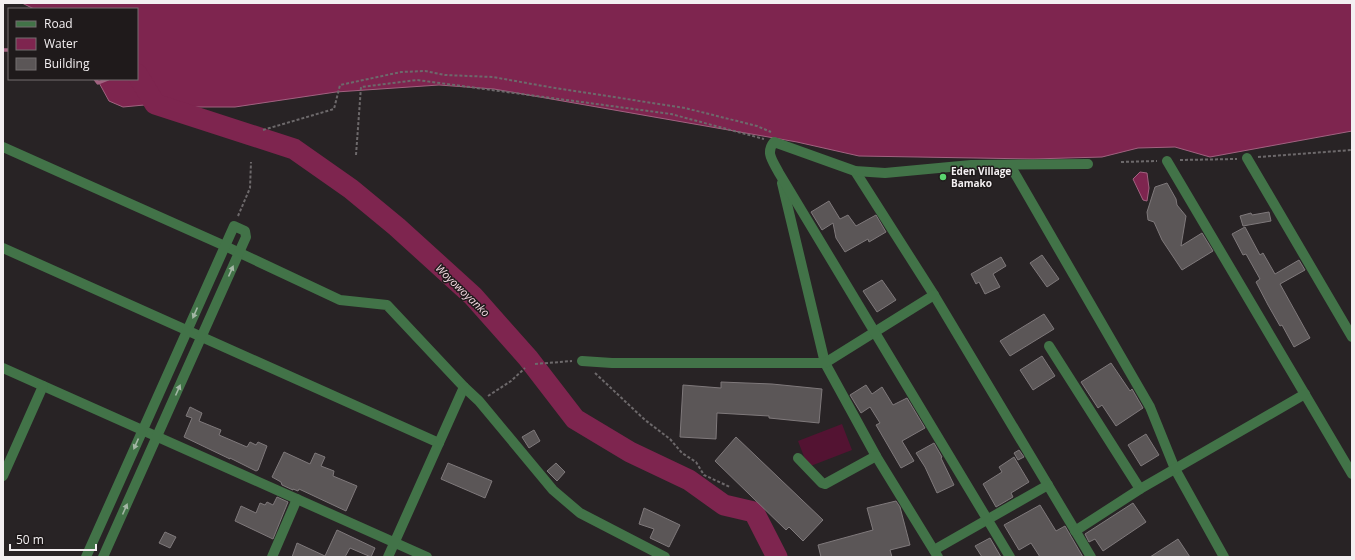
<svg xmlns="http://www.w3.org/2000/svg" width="1355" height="560" font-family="'Open Sans',sans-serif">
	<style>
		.green { fill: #531332 }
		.water { fill: #7e254f; stroke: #a16280 }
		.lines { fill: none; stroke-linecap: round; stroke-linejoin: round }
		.stream { stroke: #a16280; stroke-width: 3.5 }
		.river { stroke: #7e254f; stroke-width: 21 }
		.building { fill: #5b5657; stroke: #7f797b }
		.path { stroke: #6d696b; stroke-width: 2; stroke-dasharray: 3 2; stroke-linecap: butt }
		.minor { stroke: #427348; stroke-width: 10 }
		.oneway { fill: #a3b7a5 }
		.poi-dot { fill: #5ad56f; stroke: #1f1a1b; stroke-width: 1.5 }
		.labels { text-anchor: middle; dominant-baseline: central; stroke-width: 3; stroke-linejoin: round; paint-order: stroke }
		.poi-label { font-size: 10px; font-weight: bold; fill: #f3eff1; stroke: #1f1a1b; text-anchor: start }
		.water-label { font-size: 11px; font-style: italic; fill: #f3d8e1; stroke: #1f1a1b }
	</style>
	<rect width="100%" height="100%" fill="#282325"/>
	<polygon class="green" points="842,424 852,450 808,467 798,441"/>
	<g class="water">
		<polygon points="22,3 1352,3 1352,131 1210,157 1175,147 1138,148 1102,157 1033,159 859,156 797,142 494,89 439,85 336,92 235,107 185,107 155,104 123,107 109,101 97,79 137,79 137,9 34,9"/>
		<polygon points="1140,172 1147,173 1149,188 1147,201 1143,200 1133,179"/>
	</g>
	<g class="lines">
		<g class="stream">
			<polyline points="3,50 9,50"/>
			<polyline points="95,79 98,83 108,79"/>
		</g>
		<polyline class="river" points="137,74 155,104 294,149 351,189 397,227 473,296 528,358 575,419 630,452 689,480 724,505 754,512 777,557"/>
	</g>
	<g class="building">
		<polygon points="1167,183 1176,199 1177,205 1186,216 1181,246 1202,233 1213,251 1182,270 1162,240 1154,222 1148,220 1147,212 1155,187"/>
		<polygon points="829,201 840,219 848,215 856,226 876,215 886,232 869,242 868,239 845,252 836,238 833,223 822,230 811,212"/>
		<polygon points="1269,212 1271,221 1243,226 1240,216 1251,213 1252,215"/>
		<polygon points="1245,227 1260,255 1263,253 1275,274 1299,260 1305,270 1280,284 1310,338 1294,347 1282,325 1280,326 1268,305 1256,282 1260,279 1246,254 1243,255 1232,234"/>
		<polygon points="1042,255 1059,279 1047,287 1030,263"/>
		<polygon points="1001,257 1006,266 993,274 1000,287 985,294 979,282 976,284 971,274"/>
		<polygon points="882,280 896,300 877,312 863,291"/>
		<polygon points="1044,314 1054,329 1010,356 1000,341"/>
		<polygon points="1042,356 1055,376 1033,390 1020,370"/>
		<polygon points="1111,363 1130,391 1132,389 1143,408 1116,426 1102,405 1098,408 1081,382"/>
		<polygon points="721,382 772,384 822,389 819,423 769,418 769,416 717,413 716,439 680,437 683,385 721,388"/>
		<polygon points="866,385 872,394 882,387 893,405 907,398 925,428 902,441 914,461 901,468 876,425 880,423 870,407 861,413 850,395"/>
		<polygon points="190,407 202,413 199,421 221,430 219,435 247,447 250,442 256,445 258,442 267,446 258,470 256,471 230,458 230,459 184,437 192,418 186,416"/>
		<polygon points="534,430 540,441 529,448 522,437"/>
		<polygon points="1146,434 1159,455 1141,466 1128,445"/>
		<polygon points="736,437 823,520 803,541 789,527 786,530 715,461"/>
		<polygon points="934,443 942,457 941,458 954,485 937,493 925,467 916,453"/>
		<polygon points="1019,450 1024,457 1018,460 1014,453"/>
		<polygon points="284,452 310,464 315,453 325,457 321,466 334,471 333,476 357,486 346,511 299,489 298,491 293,489 293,490 282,485 281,482 272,477"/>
		<polygon points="1014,457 1029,482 1011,493 1013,497 996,507 983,484 1002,472 999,467"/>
		<polygon points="448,463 492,481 485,498 441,479"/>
		<polygon points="556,463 565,472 557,481 547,471"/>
		<polygon points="277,497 288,502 273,539 235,521 241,506 256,513 260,503 265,505 267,502 273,505"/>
		<polygon points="896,501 900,507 910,545 890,550 892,557 821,557 818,545 873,530 867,508"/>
		<polygon points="1133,503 1146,522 1103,551 1095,539 1089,542 1085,534"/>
		<polygon points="1040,505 1056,531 1065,526 1083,557 1040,557 1031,543 1019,550 1004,525"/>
		<polygon points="644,508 680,525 669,547 650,538 654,529 639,524"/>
		<polygon points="337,530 375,548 371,557 350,548 345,557 292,557 297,543 325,556"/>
		<polygon points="165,532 176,537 170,548 159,543"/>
		<polygon points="990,538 1001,557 982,557 975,546"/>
		<polygon points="1178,539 1190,557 1150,557"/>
	</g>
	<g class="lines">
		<g class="path">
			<polyline points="263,130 334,109 340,85 401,72 425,71 445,75 493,77 549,87 685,108 757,126 771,132"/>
			<polyline points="356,155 361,87 417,80 671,114 764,139"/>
			<polyline points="1258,157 1352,150"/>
			<polyline points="1180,160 1237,159"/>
			<polyline points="1121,162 1157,161"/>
			<polyline points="238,216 250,188 251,162"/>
			<polyline points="535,364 572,361"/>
			<polyline points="595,373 645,420 670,439 682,453 696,462 704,475 730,487"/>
			<polyline points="488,396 511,381 525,368"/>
		</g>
		<g class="minor">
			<polyline points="3,147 225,246 340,300 387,305 464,387 479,401 553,490 580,513 665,557"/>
			<polyline points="1247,158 1352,337"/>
			<polyline points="1167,161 1352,474"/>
			<polyline points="1010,165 1150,407 1175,469 1224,557"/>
			<polyline points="855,171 934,295 1091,557"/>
			<polyline points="782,183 825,363 876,456 938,557"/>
			<polyline points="3,248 439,443"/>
			<polyline points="1049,346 1140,489"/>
			<polyline points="582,361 612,363 825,363 934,295"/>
			<polyline points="3,368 427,557"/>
			<polyline points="798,458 822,483 825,484 876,456"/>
			<polyline points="3,476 43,386"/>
			<polyline points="1075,531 1140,489 1305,394"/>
			<polyline points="934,550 1048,485"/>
			<polyline points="86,557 234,226 245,231 246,237 103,557"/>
			<polyline points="272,557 297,499"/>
			<polyline points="388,557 464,387"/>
			<path d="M1010,557L779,173C773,161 765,153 774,142L855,171L885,173L971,165L1088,164"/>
		</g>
	</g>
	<defs><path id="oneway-solid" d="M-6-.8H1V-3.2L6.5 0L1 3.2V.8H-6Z"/></defs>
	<g class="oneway">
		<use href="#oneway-solid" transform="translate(231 271) rotate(-66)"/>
		<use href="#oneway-solid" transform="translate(195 313) rotate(114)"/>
		<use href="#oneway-solid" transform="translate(178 390) rotate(-66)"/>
		<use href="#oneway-solid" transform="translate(136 444) rotate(114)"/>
		<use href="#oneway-solid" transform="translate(125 509) rotate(-66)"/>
	</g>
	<circle class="poi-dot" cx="943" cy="177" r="4"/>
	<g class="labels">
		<g class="poi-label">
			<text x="951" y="171">Eden Village<tspan x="951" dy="12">Bamako</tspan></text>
		</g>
		<g class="water-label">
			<text transform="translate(463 290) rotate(44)">Woyowoyanko</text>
		</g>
	</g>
	<rect width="1355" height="560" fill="none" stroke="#f3eff1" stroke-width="8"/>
	<rect x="8" y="8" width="130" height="72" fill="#1f1a1b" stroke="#746f71"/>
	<rect x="16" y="21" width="20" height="6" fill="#427348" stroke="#746f71"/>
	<text x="44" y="28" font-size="12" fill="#f3eff1">Road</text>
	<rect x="16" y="38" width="20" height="12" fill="#7e254f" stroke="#746f71"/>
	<text x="44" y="48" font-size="12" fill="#f3eff1">Water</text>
	<rect x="16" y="58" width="20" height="12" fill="#5b5657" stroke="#746f71"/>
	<text x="44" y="68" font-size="12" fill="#f3eff1">Building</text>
	<path d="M10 544v6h86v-6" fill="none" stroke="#f3eff1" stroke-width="2"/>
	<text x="16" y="544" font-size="12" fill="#f3eff1" stroke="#1f1a1b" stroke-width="3" paint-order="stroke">50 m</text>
</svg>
